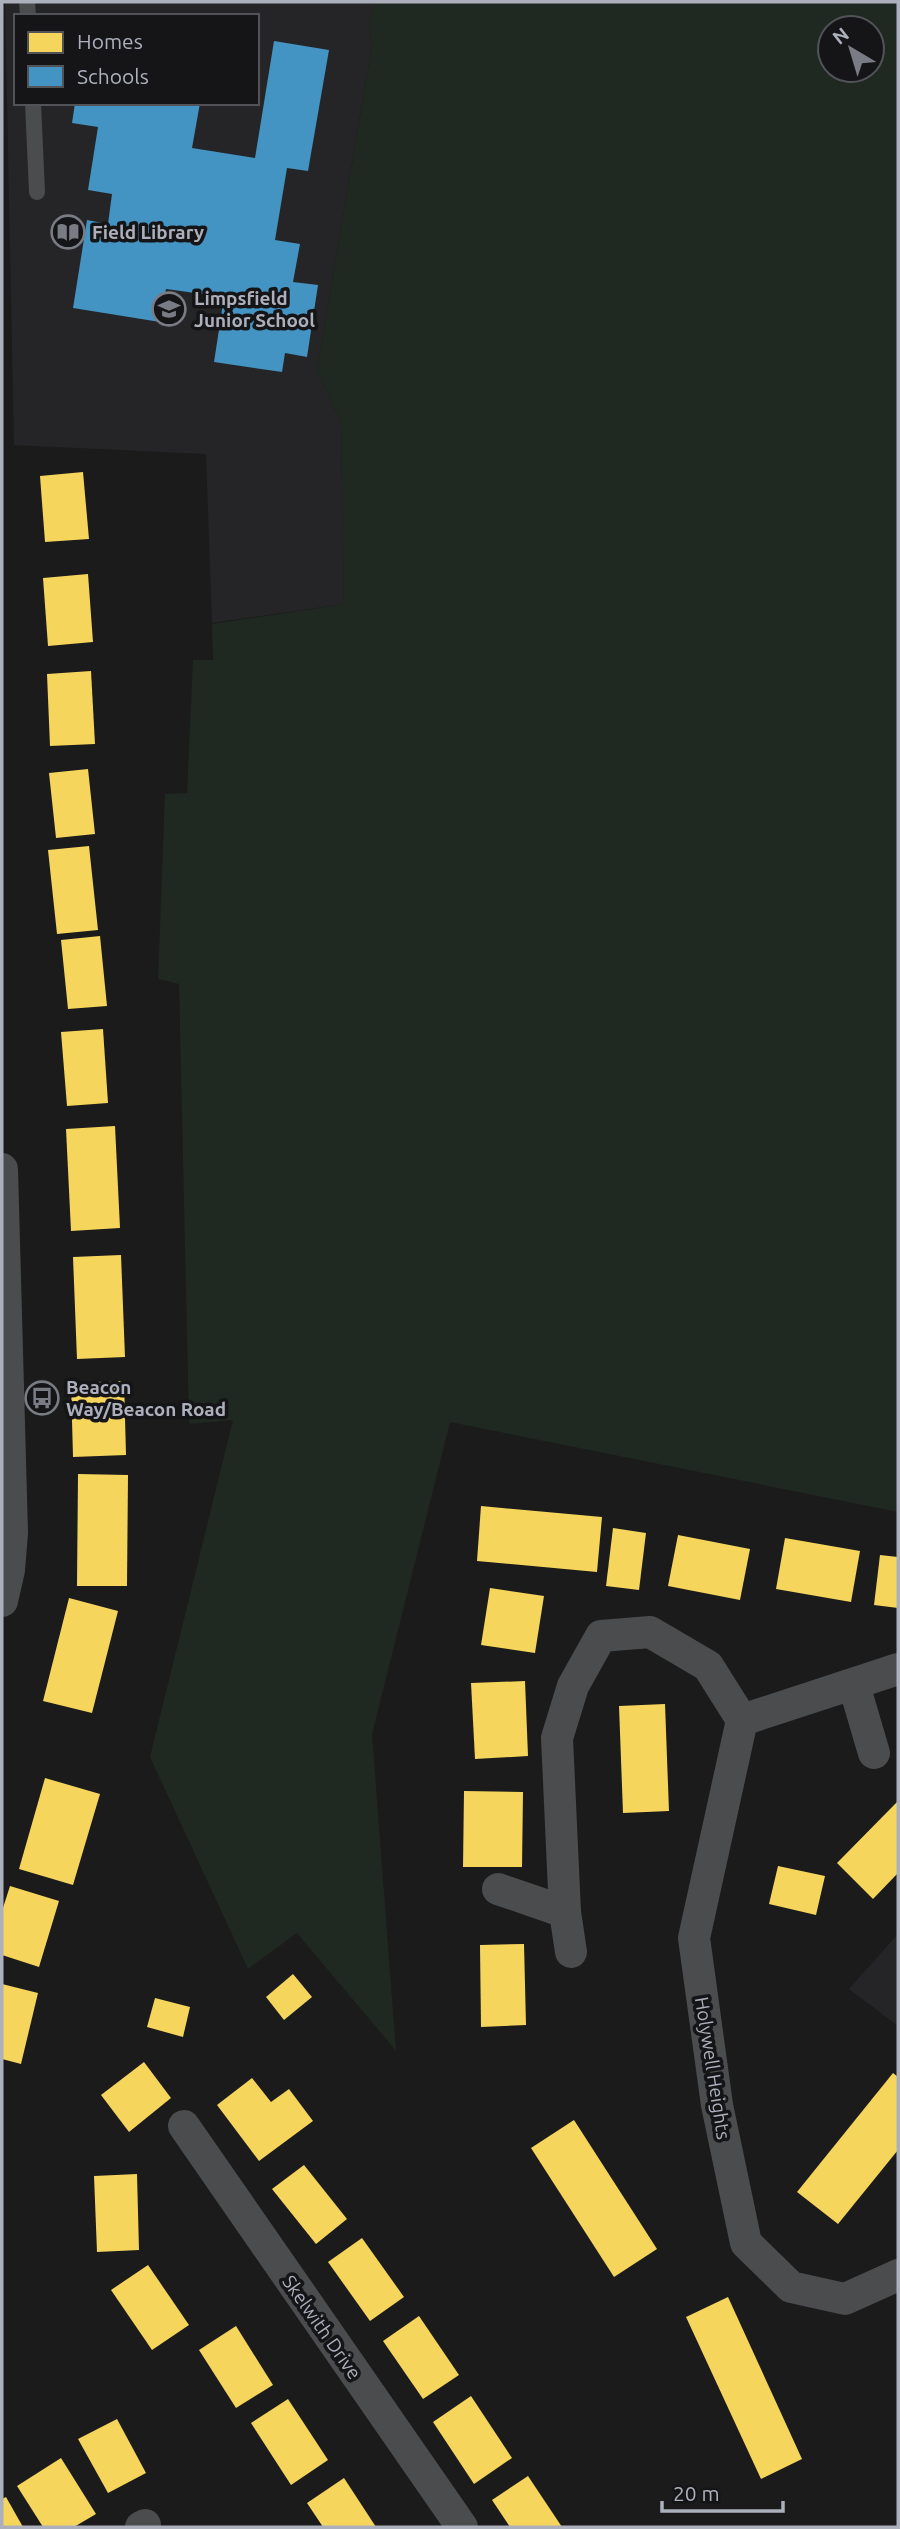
<svg xmlns="http://www.w3.org/2000/svg" width="900" height="2529" font-family="Ubuntu,sans-serif">
	<style>
		.built { fill: #252527; fill-rule: evenodd }
		.green { fill: #202822; fill-rule: evenodd }
		.homes { fill: #f6d55c }
		.schools { fill: #4393c3 }
		.lines { fill: none; stroke-linecap: round; stroke-linejoin: round }
		.lane { stroke: #4b4c4e; stroke-width: 16 }
		.street { stroke: #4b4c4e; stroke-width: 32 }
		.labels { text-anchor: middle; dominant-baseline: central; stroke-width: 7; stroke-linejoin: round; paint-order: stroke }
		.poi-label { font-size: 19px; font-weight: bold; fill: #acb0bc; stroke: #151517; text-anchor: start }
		.street-label { font-size: 19px; fill: #acb0bc; stroke: #151517 }
	</style>
	<rect width="100%" height="100%" fill="#1b1b1b"/>
	<g class="built">
		<path d="M5,2H374L369,27L372,45L317,371L341,422L344,604L212,623L206,454L14,445ZM16,16H257V103H16Z"/>
		<polygon points="898,1934 898,2026 849,1989"/>
	</g>
	<path class="green" d="M374,2H898V1512L450,1422L372,1734L396,2051L297,1933L248,1969L150,1757L233,1420L189,1424L179,984L158,979L165,794L187,793L193,660H213L212,624L344,604L341,422L317,371L372,45L369,27ZM830,28H872V70H830Z"/>
	<g class="homes">
		<polygon points="83,472 89,539 45,542 40,476"/>
		<polygon points="88,574 93,642 48,646 43,578"/>
		<polygon points="91,671 95,744 50,746 47,674"/>
		<polygon points="88,769 95,834 56,838 49,773"/>
		<polygon points="89,846 98,930 57,934 48,850"/>
		<polygon points="100,936 107,1006 68,1009 61,940"/>
		<polygon points="103,1029 108,1103 67,1106 61,1032"/>
		<polygon points="115,1126 120,1228 71,1231 66,1129"/>
		<polygon points="121,1255 125,1357 77,1359 73,1257"/>
		<polygon points="124,1381 126,1455 73,1457 71,1383"/>
		<polygon points="78,1474 128,1475 127,1586 77,1586"/>
		<polygon points="481,1506 602,1517 597,1572 477,1561"/>
		<polygon points="613,1528 646,1533 639,1590 606,1586"/>
		<polygon points="678,1535 750,1549 740,1600 668,1586"/>
		<polygon points="785,1538 860,1551 851,1602 776,1589"/>
		<polygon points="880,1555 898,1557 898,1608 874,1605"/>
		<polygon points="490,1588 544,1596 535,1653 481,1645"/>
		<polygon points="69,1598 118,1611 92,1713 43,1701"/>
		<polygon points="525,1681 528,1756 475,1759 471,1683"/>
		<polygon points="665,1704 669,1811 623,1813 619,1706"/>
		<polygon points="45,1778 100,1794 73,1885 19,1869"/>
		<polygon points="464,1791 523,1792 522,1867 463,1867"/>
		<polygon points="898,1801 898,1873 873,1899 837,1863"/>
		<polygon points="778,1866 825,1876 816,1915 769,1904"/>
		<polygon points="10,1886 59,1901 39,1967 2,1955 2,1911"/>
		<polygon points="524,1944 526,2025 481,2027 480,1945"/>
		<polygon points="293,1974 312,1997 284,2020 266,1997"/>
		<polygon points="2,1984 38,1993 21,2064 2,2059"/>
		<polygon points="155,1998 190,2007 183,2037 147,2027"/>
		<polygon points="144,2062 171,2098 129,2132 101,2095"/>
		<polygon points="893,2073 898,2077 898,2150 838,2224 797,2192"/>
		<polygon points="252,2078 271,2102 289,2089 313,2121 259,2161 217,2105"/>
		<polygon points="574,2120 657,2249 614,2277 531,2148"/>
		<polygon points="304,2165 347,2219 316,2244 272,2189"/>
		<polygon points="137,2174 139,2250 97,2252 94,2176"/>
		<polygon points="362,2238 404,2297 370,2321 328,2262"/>
		<polygon points="148,2265 189,2325 152,2350 111,2290"/>
		<polygon points="728,2297 802,2459 761,2479 686,2317"/>
		<polygon points="419,2316 459,2375 423,2399 383,2341"/>
		<polygon points="236,2326 273,2385 236,2408 199,2350"/>
		<polygon points="471,2396 512,2458 474,2484 433,2422"/>
		<polygon points="288,2399 328,2460 291,2485 251,2423"/>
		<polygon points="117,2419 146,2473 108,2493 78,2439"/>
		<polygon points="61,2458 96,2514 74,2527 43,2527 17,2486"/>
		<polygon points="528,2476 562,2527 510,2527 492,2500"/>
		<polygon points="344,2478 376,2527 323,2527 307,2503"/>
		<polygon points="6,2497 23,2527 2,2527 2,2499"/>
	</g>
	<polygon class="schools" points="274,41 329,50 308,171 287,168 275,240 300,244 293,282 318,285 307,357 285,353 282,372 214,362 224,297 166,289 160,322 73,308 87,220 108,224 112,194 88,190 98,127 72,123 75,103 200,103 192,148 255,158"/>
	<g class="lines">
		<g class="lane">
			<polyline points="27,2 28,16"/>
			<polyline points="33,103 37,192"/>
		</g>
		<g class="street">
			<polyline points="2,1169 12,1533 9,1570 2,1601"/>
			<polyline points="854,1685 874,1753"/>
			<polyline points="742,1720 898,1669"/>
			<polyline points="498,1889 565,1912"/>
			<polyline points="571,1952 565,1912 557,1738 573,1686 601,1636 650,1632 708,1666 742,1720 694,1938 717,2105 746,2243 791,2287 845,2299 898,2275"/>
			<polyline points="184,2126 462,2527"/>
			<polyline points="141,2527 145,2525"/>
		</g>
	</g>
	<defs>
		<symbol id="library-ring" viewBox="-11 -11 22 22"><circle r="9.5" fill="#151517" stroke="#797c84" stroke-width="1.5"/><path d="M-6-4Q-3-5.5-.7-3.5V5Q-3 3-6 4ZM6-4Q3-5.5 .7-3.5V5Q3 3 6 4Z" fill="#797c84"/></symbol>
		<symbol id="school-ring" viewBox="-11 -11 22 22"><circle r="9.5" fill="#151517" stroke="#797c84" stroke-width="1.5"/><path d="M0-5L7-2L0 1L-7-2ZM-4 1L0 2.5L4 1V4Q0 6-4 4Z" fill="#797c84"/></symbol>
		<symbol id="bus-ring" viewBox="-11 -11 22 22"><circle r="9.5" fill="#151517" stroke="#797c84" stroke-width="1.5"/><path d="M-5-6H5V4H4V6H2V4H-2V6H-4V4H-5ZM-3.5-4V0h7V-4ZM-3.5 1.2v1.5H-2V1.2ZM2 1.2v1.5H3.5V1.2Z" fill="#797c84"/></symbol>
	</defs>
	<g fill-rule="evenodd">
		<use href="#library-ring" x="49" y="213" width="38" height="38"/>
		<use href="#school-ring" x="150" y="290" width="38" height="38"/>
		<use href="#bus-ring" x="23" y="1379" width="38" height="38"/>
	</g>
	<g class="labels">
		<g class="poi-label">
			<text x="92" y="232">Field Library</text>
			<text x="194" y="298">Limpsfield<tspan x="194" dy="22">Junior School</tspan></text>
			<text x="66" y="1387">Beacon<tspan x="66" dy="22">Way/Beacon Road</tspan></text>
		</g>
		<g class="street-label">
			<text transform="translate(713 2068) rotate(81)">Holywell Heights</text>
			<text transform="translate(322 2327) rotate(55)">Skelwith Drive</text>
		</g>
	</g>
	<rect width="900" height="2529" fill="none" stroke="#acb0bc" stroke-width="7"/>
	<rect x="14" y="14" width="245" height="91" fill="#151517" stroke="#515359" stroke-width="2"/>
	<rect x="28" y="32" width="35" height="21" fill="#f6d55c" stroke="#515359" stroke-width="2"/>
	<text x="77" y="49" font-size="21" fill="#acb0bc">Homes</text>
	<rect x="28" y="66" width="35" height="21" fill="#4393c3" stroke="#515359" stroke-width="2"/>
	<text x="77" y="84" font-size="21" fill="#acb0bc">Schools</text>
	<g transform="translate(851 49) rotate(322)"><circle r="33" fill="#151517" stroke="#515359" stroke-width="2"/>
	<path d="M0-5L12 26L0 18L-12 26Z" fill="#797c84"/>
	<text y="-10" font-size="19" font-weight="bold" text-anchor="middle" fill="#acb0bc">N</text>
	</g>
	<path d="M662 2501v10h121v-10" fill="none" stroke="#acb0bc" stroke-width="3.5"/>
	<text x="673" y="2501" font-size="21" fill="#acb0bc" stroke="#151517" stroke-width="5" paint-order="stroke">20 m</text>
</svg>
